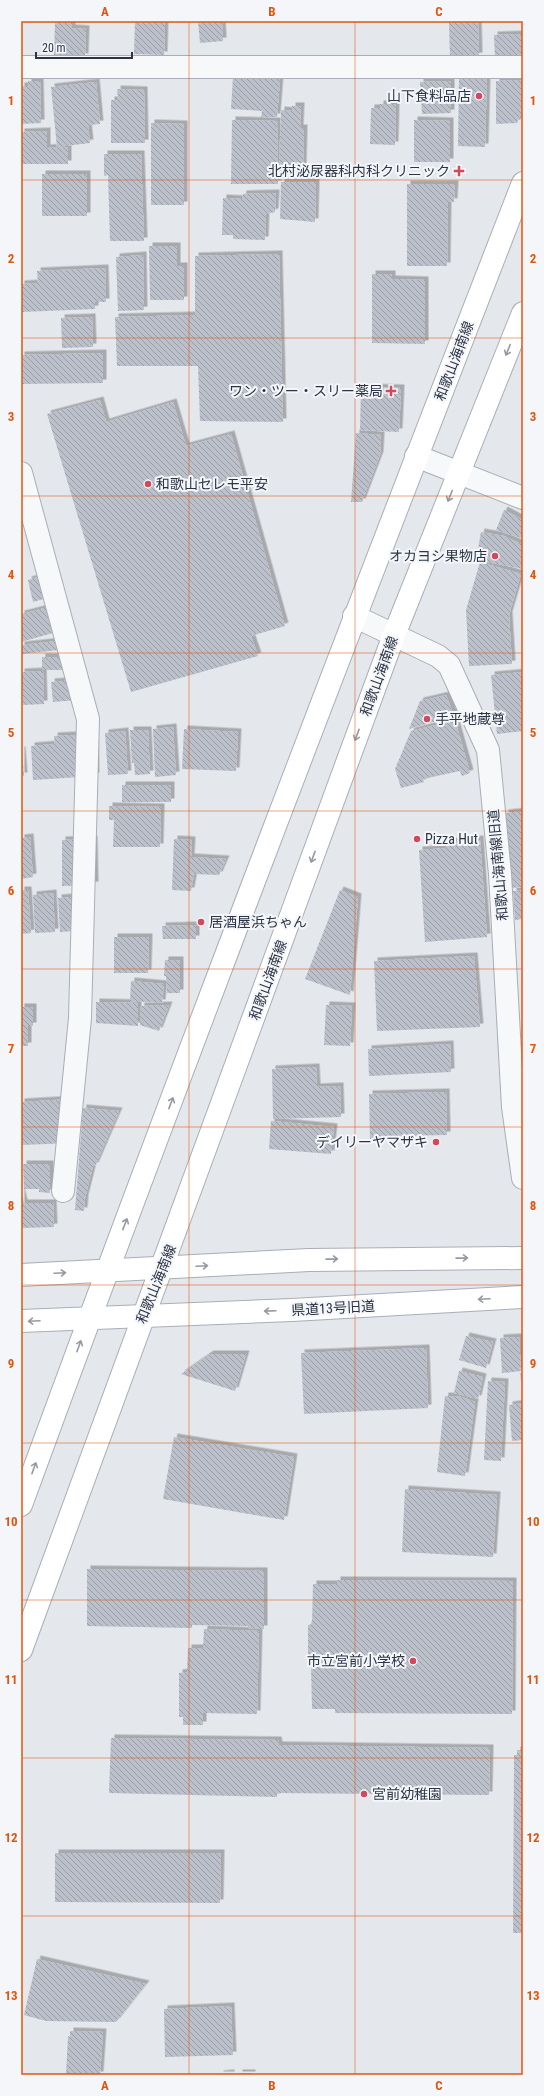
<svg xmlns="http://www.w3.org/2000/svg" width="544" height="2096" font-family="'Roboto Condensed','Noto Sans JP',sans-serif">
	<style>
		.building { fill: url(#building-back-hatch); filter: url(#shadow) }
		.lines { fill: none; stroke-linecap: round; stroke-linejoin: round }
		.street-casing { stroke: #a9aeb7; stroke-width: 24 }
		.secondary-casing { stroke: #a9aeb7; stroke-width: 24 }
		.street { stroke: #f7f8fa; stroke-width: 22 }
		.secondary { stroke: #fff; stroke-width: 22 }
		.oneway { stroke: #959aa2 }
		.grid { fill: none; stroke: #df570f; stroke-width: 1; stroke-opacity: 0.55 }
		.poi-dot { fill: #d1495b; stroke: #f4f6f9; stroke-width: 1.5 }
		.labels { text-anchor: middle; dominant-baseline: central; stroke-width: 4; stroke-linejoin: round; paint-order: stroke }
		.poi-label { font-size: 14px; fill: #2b3445; stroke: #f4f6f9; text-anchor: end }
		.street-label { font-size: 14px; fill: #2b3445; stroke: #f4f6f9 }
		.neatline { fill: none; stroke: #df570f; stroke-width: 1.5 }
		.grid-label { font-size: 13px; text-anchor: middle; font-weight: bold; fill: #df570f }
	</style>
	<defs>
		<pattern id="building-back-hatch" width="6" height="6" patternUnits="userSpaceOnUse"><rect width="6" height="6" fill="#bbc0ca"/><path d="M-1 5l2 2M0 0l6 6M5-1l2 2" fill="none" stroke="#989da6"/></pattern>
		<filter id="shadow"><feDropShadow dx="3.5" dy="-3.5" stdDeviation="0" flood-color="#0004"/></filter>
	</defs>
	<rect width="100%" height="100%" fill="#e4e7ec"/>
	<g class="building">
		<polygon points="135,21 165,21 164,55 134,54"/>
		<polygon points="198,21 222,21 223,41 200,43"/>
		<polygon points="478,21 479,56 450,58 449,22"/>
		<polygon points="55,22 72,23 72,28 86,29 85,57 54,55"/>
		<polygon points="523,34 523,56 495,58 494,35"/>
		<polygon points="459,75 487,75 485,147 458,146"/>
		<polygon points="233,77 280,79 277,117 261,118 262,111 231,109"/>
		<polygon points="523,80 523,108 517,123 496,124 496,81"/>
		<polygon points="28,81 40,81 41,123 21,124 21,86 28,86"/>
		<polygon points="451,81 451,113 422,114 420,82"/>
		<polygon points="96,82 100,124 88,125 90,143 57,147 51,87"/>
		<polygon points="117,89 144,90 145,143 111,143 111,100 118,100"/>
		<polygon points="380,104 396,104 395,145 370,144 371,108 380,108"/>
		<polygon points="292,106 301,106 300,128 304,128 303,168 279,167 281,110 292,111"/>
		<polygon points="232,120 277,121 278,184 231,184"/>
		<polygon points="414,120 450,121 450,162 414,162"/>
		<polygon points="151,123 184,124 184,205 151,205"/>
		<polygon points="47,131 47,148 68,147 68,164 21,164 21,132"/>
		<polygon points="104,154 141,154 144,241 110,241 108,175 104,176"/>
		<rect x="42" y="174" width="45" height="42"/>
		<polygon points="281,182 316,182 315,222 280,219"/>
		<polygon points="407,184 455,184 454,202 448,201 447,266 407,266"/>
		<polygon points="276,193 275,212 266,214 265,240 233,239 233,235 222,235 223,198 242,199 243,194"/>
		<polygon points="149,246 177,246 177,266 184,266 184,300 150,300"/>
		<polygon points="279,254 283,422 200,421 198,366 117,366 115,317 195,315 195,256"/>
		<polygon points="143,255 144,310 118,311 116,257"/>
		<polygon points="105,268 106,302 95,302 95,309 21,312 21,284 38,283 37,271"/>
		<polygon points="372,274 392,274 392,279 425,280 425,344 372,343"/>
		<polygon points="92,317 93,347 62,348 61,318"/>
		<polygon points="103,353 103,383 21,384 21,355"/>
		<polygon points="361,387 401,388 399,432 360,430"/>
		<polygon points="100,400 106,422 173,402 186,446 231,434 285,626 251,636 258,656 131,692 47,414"/>
		<polygon points="356,433 381,435 380,455 362,502 351,502"/>
		<polygon points="504,510 523,520 523,538 517,537 496,530"/>
		<polygon points="481,532 504,536 523,545 523,569 476,560"/>
		<polygon points="480,562 521,574 509,615 512,664 469,666 466,610"/>
		<polygon points="52,573 57,595 33,602 28,580"/>
		<polygon points="53,606 60,631 21,642 21,614"/>
		<polygon points="67,640 68,649 21,654 21,645"/>
		<rect x="42" y="657" width="26" height="13"/>
		<polygon points="43,671 44,704 23,705 21,672"/>
		<polygon points="523,672 523,731 497,734 491,675"/>
		<polygon points="76,680 77,700 53,702 51,682"/>
		<polygon points="446,695 454,716 409,729 420,701"/>
		<polygon points="455,720 470,773 462,776 460,771 423,779 424,782 401,788 395,769 411,731"/>
		<polygon points="173,727 176,775 155,777 153,729"/>
		<polygon points="184,729 238,732 236,771 182,769"/>
		<polygon points="130,730 148,730 150,774 135,775 134,763 132,763"/>
		<polygon points="125,731 128,774 108,775 105,733"/>
		<polygon points="95,734 96,776 33,780 31,746 55,744 54,736"/>
		<polygon points="21,750 22,750 24,776 21,776"/>
		<rect x="122" y="785" width="49" height="17"/>
		<polygon points="109,806 161,807 160,847 113,847 114,820 109,820"/>
		<polygon points="523,811 523,887 511,888 505,813"/>
		<polygon points="30,837 33,877 21,879 21,838"/>
		<polygon points="94,839 95,885 62,886 62,840"/>
		<polygon points="174,839 192,840 191,857 226,859 219,875 194,874 191,891 172,890"/>
		<polygon points="480,839 487,937 425,942 419,850 447,848 446,842"/>
		<polygon points="21,890 28,890 31,933 21,934"/>
		<polygon points="340,890 358,897 350,995 305,979"/>
		<polygon points="523,890 523,919 515,920 513,891"/>
		<polygon points="53,893 55,932 35,933 33,895"/>
		<polygon points="86,896 88,930 60,932 58,898"/>
		<polygon points="196,925 196,939 163,939 162,926"/>
		<polygon points="114,937 149,937 148,973 114,973"/>
		<polygon points="474,956 480,1027 377,1031 374,961"/>
		<polygon points="165,960 180,960 180,993 167,993 166,976 164,976"/>
		<polygon points="131,981 164,984 162,1003 130,1001"/>
		<polygon points="96,1002 138,1003 138,1026 96,1023"/>
		<polygon points="169,1005 159,1031 140,1025 141,1006"/>
		<polygon points="326,1005 352,1006 350,1046 324,1045"/>
		<polygon points="21,1007 33,1007 33,1026 28,1026 28,1046 21,1046"/>
		<polygon points="521,1042 523,1042 523,1059 522,1059"/>
		<polygon points="450,1044 451,1072 369,1076 368,1049"/>
		<polygon points="316,1067 317,1087 340,1086 341,1117 273,1119 272,1069"/>
		<polygon points="446,1092 447,1135 392,1136 392,1140 370,1141 369,1094"/>
		<polygon points="71,1099 72,1143 21,1145 21,1102"/>
		<polygon points="83,1108 119,1111 95,1166 93,1166 85,1198 84,1211 75,1210"/>
		<polygon points="271,1121 334,1127 331,1154 269,1149"/>
		<polygon points="23,1164 50,1164 50,1193 39,1192 39,1189 24,1189"/>
		<polygon points="21,1190 24,1203 53,1203 54,1227 21,1228"/>
		<polygon points="466,1336 493,1342 486,1368 459,1360"/>
		<polygon points="519,1337 521,1371 502,1373 500,1338"/>
		<polygon points="426,1348 428,1408 304,1414 301,1353"/>
		<polygon points="210,1354 246,1354 235,1391 181,1374"/>
		<polygon points="459,1371 483,1377 478,1399 454,1393"/>
		<polygon points="520,1373 523,1374 523,1387 522,1387"/>
		<polygon points="488,1381 505,1382 501,1461 484,1460"/>
		<polygon points="445,1396 462,1397 475,1402 465,1476 437,1472"/>
		<polygon points="523,1403 523,1440 512,1441 509,1405"/>
		<polygon points="174,1437 294,1457 284,1520 163,1499"/>
		<polygon points="405,1489 497,1495 493,1557 402,1552"/>
		<polygon points="87,1569 264,1571 264,1629 248,1628 248,1626 192,1625 192,1628 87,1626"/>
		<polygon points="337,1580 513,1581 512,1714 335,1713 335,1709 312,1709 311,1667 308,1667 308,1625 312,1624 313,1584 337,1584"/>
		<polygon points="204,1629 259,1631 257,1714 203,1713 203,1725 183,1725 183,1717 179,1717 179,1673 187,1672 188,1648 203,1648"/>
		<polygon points="111,1738 278,1740 279,1745 490,1748 489,1795 277,1793 277,1797 109,1793"/>
		<polygon points="517,1750 523,1750 523,1933 513,1933 514,1755 517,1755"/>
		<polygon points="55,1853 221,1853 220,1903 55,1902"/>
		<polygon points="37,1959 146,1984 116,2022 46,2021 24,2015"/>
		<polygon points="231,2006 233,2055 165,2057 164,2009"/>
		<polygon points="70,2031 103,2032 100,2075 66,2075 68,2036 70,2037"/>
		<polygon points="231,2073 231,2075 220,2075 220,2074"/>
		<rect x="239" y="2073" width="13" height="2"/>
	</g>
	<g class="lines">
		<defs>
			<g id="street">
				<polyline points="21,67 523,67"/>
				<polyline points="416,456 523,498"/>
				<polyline points="21,473 88,719 80,1018 63,1191"/>
				<polyline points="354,616 438,656 449,665 488,750 500,874 513,1107 523,1178"/>
			</g>
			<g id="secondary">
				<polyline points="21,1275 309,1260 523,1258"/>
				<polyline points="21,1321 292,1310 523,1297"/>
				<path d="M21,1505C183,1062 352,622 523,183"/>
				<polyline points="21,1650 394,635 523,313"/>
			</g>
		</defs>
		<use href="#street" class="street-casing"/>
		<use href="#secondary" class="secondary-casing"/>
		<use href="#street" class="street"/>
		<use href="#secondary" class="secondary"/>
	</g>
	<defs><path id="oneway-shaft" d="M-6 0H5M1.5-3L5.5 0L1.5 3" fill="none" stroke-width="1.6" stroke-linecap="round" stroke-linejoin="round"/></defs>
	<g class="oneway">
		<use href="#oneway-shaft" transform="translate(508 350) rotate(112)"/>
		<use href="#oneway-shaft" transform="translate(450 496) rotate(112)"/>
		<use href="#oneway-shaft" transform="translate(357 735) rotate(110)"/>
		<use href="#oneway-shaft" transform="translate(313 857) rotate(110)"/>
		<use href="#oneway-shaft" transform="translate(171 1103) rotate(-69)"/>
		<use href="#oneway-shaft" transform="translate(125 1224) rotate(-69)"/>
		<use href="#oneway-shaft" transform="translate(462 1258) rotate(-1)"/>
		<use href="#oneway-shaft" transform="translate(332 1259) rotate(-1)"/>
		<use href="#oneway-shaft" transform="translate(202 1266) rotate(-3)"/>
		<use href="#oneway-shaft" transform="translate(60 1273) rotate(-3)"/>
		<use href="#oneway-shaft" transform="translate(484 1299) rotate(177)"/>
		<use href="#oneway-shaft" transform="translate(270 1311) rotate(178)"/>
		<use href="#oneway-shaft" transform="translate(34 1321) rotate(177)"/>
		<use href="#oneway-shaft" transform="translate(79 1346) rotate(-70)"/>
		<use href="#oneway-shaft" transform="translate(34 1468) rotate(-70)"/>
	</g>
	<path class="grid" d="M189,21V2075M355,21V2075M21,180H523M21,338H523M21,496H523M21,653H523M21,811H523M21,969H523M21,1127H523M21,1285H523M21,1443H523M21,1600H523M21,1758H523M21,1916H523"/>
	<g class="poi-dot">
		<circle cx="479" cy="96" r="4"/>
		<path d="M457 165h4v4h4v4h-4v4h-4v-4h-4v-4h4z"/>
		<path d="M389 385h4v4h4v4h-4v4h-4v-4h-4v-4h4z"/>
		<circle cx="148" cy="484" r="4"/>
		<circle cx="495" cy="556" r="4"/>
		<circle cx="427" cy="719" r="4"/>
		<circle cx="417" cy="839" r="4"/>
		<circle cx="201" cy="922" r="4"/>
		<circle cx="436" cy="1142" r="4"/>
		<circle cx="413" cy="1661" r="4"/>
		<circle cx="364" cy="1794" r="4"/>
	</g>
	<g class="labels">
		<g class="poi-label">
			<text x="471" y="96">山下食料品店</text>
			<text x="450" y="171">北村泌尿器科内科クリニック</text>
			<text x="383" y="391">ワン・ツー・スリー薬局</text>
			<text x="156" y="484" text-anchor="start">和歌山セレモ平安</text>
			<text x="487" y="556">オカヨシ果物店</text>
			<text x="435" y="719" text-anchor="start">手平地蔵尊</text>
			<text x="425" y="839" text-anchor="start">Pizza Hut</text>
			<text x="209" y="922" text-anchor="start">居酒屋浜ちゃん</text>
			<text x="428" y="1142">デイリーヤマザキ</text>
			<text x="405" y="1661">市立宮前小学校</text>
			<text x="372" y="1794" text-anchor="start">宮前幼稚園</text>
		</g>
		<g class="street-label">
			<text transform="translate(454 361) rotate(-69)">和歌山海南線</text>
			<text transform="translate(379 676) rotate(-70)">和歌山海南線</text>
			<text transform="translate(498 865) rotate(-95)">和歌山海南線旧道</text>
			<text transform="translate(268 980) rotate(-70)">和歌山海南線</text>
			<text transform="translate(156 1284) rotate(-68)">和歌山海南線</text>
			<text transform="translate(333 1308) rotate(-3)">県道13号旧道</text>
		</g>
	</g>
	<rect width="544" height="2096" fill="none" stroke="#f4f6f9" stroke-width="44"/>
	<path d="M36 52v6h96v-6" fill="none" stroke="#2b3445" stroke-width="2"/>
	<text x="42" y="52" font-size="12" fill="#2b3445" stroke="#f4f6f9" stroke-width="3" paint-order="stroke">20 m</text>
	<rect x="22" y="22" width="500" height="2052" class="neatline"/>
	<g class="grid-label">
		<text x="105" y="16">A</text>
		<text x="272" y="16">B</text>
		<text x="439" y="16">C</text>
		<text x="11" y="105">1</text>
		<text x="533" y="105">1</text>
		<text x="11" y="263">2</text>
		<text x="533" y="263">2</text>
		<text x="11" y="421">3</text>
		<text x="533" y="421">3</text>
		<text x="11" y="579">4</text>
		<text x="533" y="579">4</text>
		<text x="11" y="737">5</text>
		<text x="533" y="737">5</text>
		<text x="11" y="895">6</text>
		<text x="533" y="895">6</text>
		<text x="11" y="1053">7</text>
		<text x="533" y="1053">7</text>
		<text x="11" y="1210">8</text>
		<text x="533" y="1210">8</text>
		<text x="11" y="1368">9</text>
		<text x="533" y="1368">9</text>
		<text x="11" y="1526">10</text>
		<text x="533" y="1526">10</text>
		<text x="11" y="1684">11</text>
		<text x="533" y="1684">11</text>
		<text x="11" y="1842">12</text>
		<text x="533" y="1842">12</text>
		<text x="11" y="2000">13</text>
		<text x="533" y="2000">13</text>
		<text x="105" y="2090">A</text>
		<text x="272" y="2090">B</text>
		<text x="439" y="2090">C</text>
	</g>
</svg>
